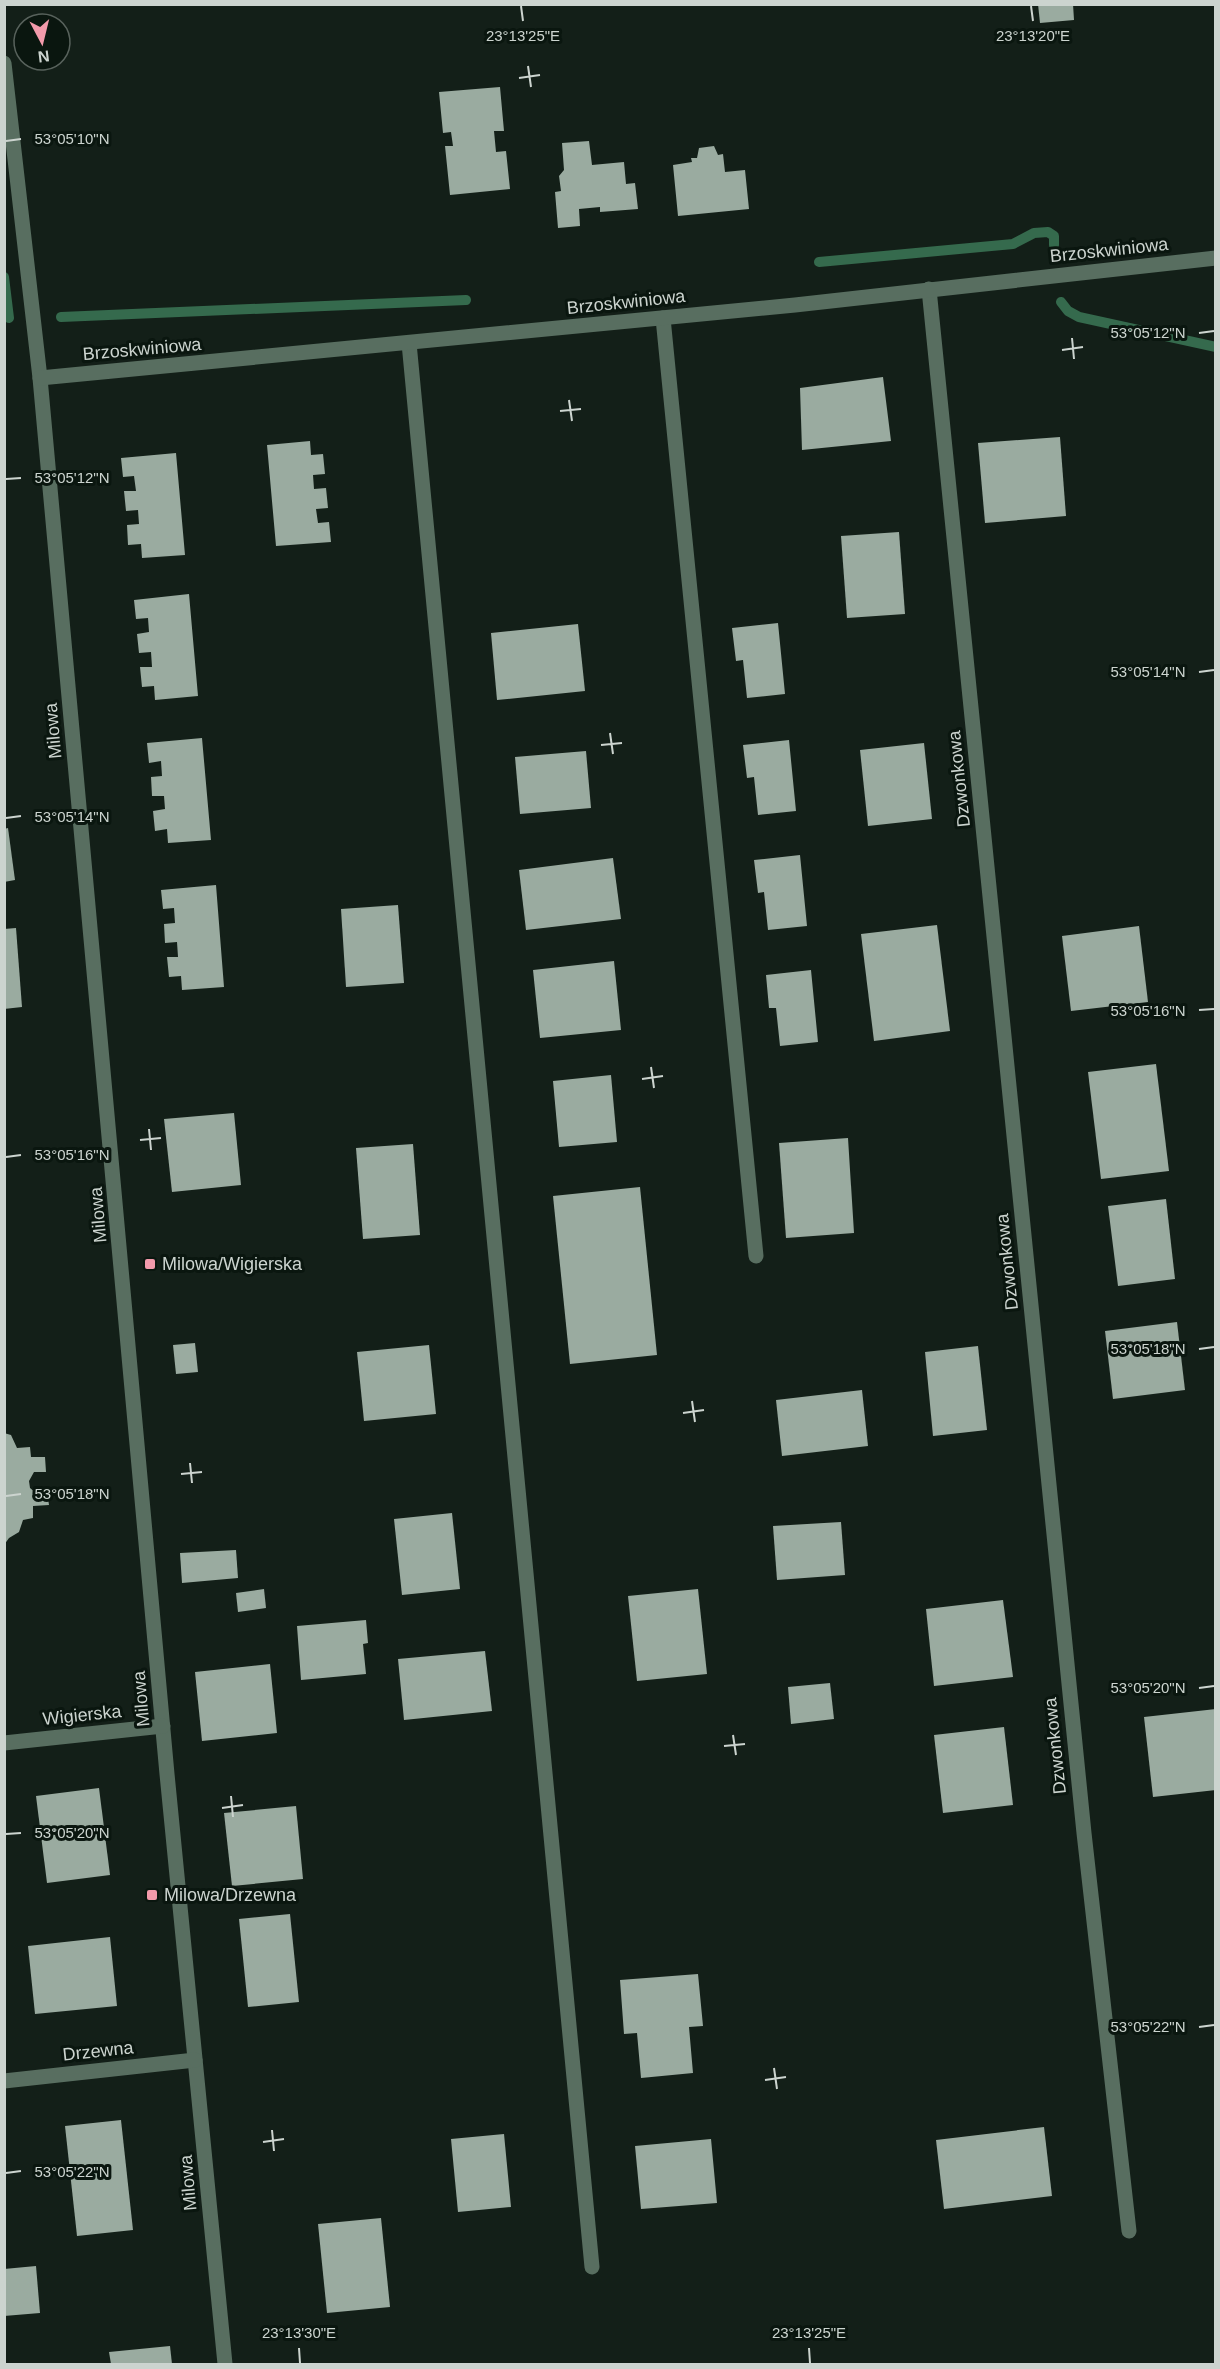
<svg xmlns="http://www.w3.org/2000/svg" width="1220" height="2369" font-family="Helvetica,sans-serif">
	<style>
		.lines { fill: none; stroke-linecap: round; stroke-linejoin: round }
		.stream { stroke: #356a4d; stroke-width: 10 }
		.building { fill: #9aaba0 }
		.minor { stroke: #586e60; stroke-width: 15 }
		.ticks { fill: none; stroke: #ccd4cf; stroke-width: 2 }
		.poi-dot { fill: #f39aab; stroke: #0a160f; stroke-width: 2 }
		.labels { text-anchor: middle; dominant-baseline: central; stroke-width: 6; stroke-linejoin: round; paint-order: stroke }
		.street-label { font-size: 18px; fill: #ccd4cf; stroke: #0a160f }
		.poi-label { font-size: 18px; fill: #ccd4cf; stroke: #0a160f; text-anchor: start }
		.ticks-label { font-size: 15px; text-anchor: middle; fill: #ccd4cf; stroke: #0a160f; stroke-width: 6; stroke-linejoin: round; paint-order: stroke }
	</style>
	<rect width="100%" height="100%" fill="#131f18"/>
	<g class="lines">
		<g class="stream">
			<polyline points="819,262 1013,244 1034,233 1048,232 1054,236 1054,245"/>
			<polyline points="4,277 9,318"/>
			<polyline points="1061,302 1068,311 1079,317 1216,347"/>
			<polyline points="61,317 466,300"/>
		</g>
	</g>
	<g class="building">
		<polygon points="1038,4 1073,4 1074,20 1040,23"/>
		<polygon points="500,87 504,131 494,131 496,152 506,151 510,189 450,195 445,146 453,146 451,132 443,133 439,92"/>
		<polygon points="589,141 592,165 624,162 626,184 635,183 638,209 600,212 600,207 579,209 580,226 558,228 555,192 561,191 559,176 564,170 562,143"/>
		<polygon points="714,146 718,155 723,154 725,172 745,170 749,209 678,216 673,165 692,162 691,158 697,158 699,148"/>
		<polygon points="883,377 891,441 802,450 800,388"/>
		<polygon points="1060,437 1066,516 985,523 978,443"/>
		<polygon points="310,441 311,455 323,454 325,474 313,475 314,489 326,488 328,508 316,509 318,523 329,522 331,542 276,546 267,445"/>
		<polygon points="176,453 185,555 142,558 141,544 128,545 127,525 139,524 138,510 126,511 124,491 136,491 134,476 123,477 121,458"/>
		<polygon points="899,532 905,614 847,618 841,536"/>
		<polygon points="189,594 198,696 155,700 154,686 142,687 140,667 152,667 151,652 139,653 137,634 149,632 148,618 136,619 134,600"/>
		<polygon points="778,623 785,694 747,698 743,660 736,661 732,628"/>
		<polygon points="578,624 585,691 497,700 491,633"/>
		<polygon points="202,738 211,840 168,843 167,829 155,831 153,811 165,809 164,796 152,796 151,777 162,776 161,761 149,763 147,743"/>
		<polygon points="789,740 796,811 758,815 754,777 747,778 743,745"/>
		<polygon points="924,743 932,819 868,826 860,750"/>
		<polygon points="586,751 591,808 520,814 515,757"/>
		<polygon points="8,828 15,880 4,882 4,829"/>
		<polygon points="800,855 807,926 768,930 764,892 758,893 754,860"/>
		<polygon points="613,858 621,919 526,930 519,870"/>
		<polygon points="216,885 224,987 182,990 181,976 169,977 167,957 178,957 177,942 165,943 164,924 175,923 174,908 163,909 161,890"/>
		<polygon points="398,905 404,983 346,987 341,909"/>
		<polygon points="937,925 950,1031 874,1041 861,934"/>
		<polygon points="1139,926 1148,1002 1071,1011 1062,936"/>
		<polygon points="16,928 22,1007 4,1009 4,929"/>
		<polygon points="614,961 621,1030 540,1038 533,970"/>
		<polygon points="811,970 818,1042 780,1046 776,1008 769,1008 766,975"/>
		<polygon points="1156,1064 1169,1171 1101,1179 1088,1072"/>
		<polygon points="611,1075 617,1142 559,1147 553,1081"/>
		<polygon points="234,1113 241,1185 172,1192 164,1119"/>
		<polygon points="848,1138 854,1233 786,1238 779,1143"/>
		<polygon points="413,1144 420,1235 363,1239 356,1148"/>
		<polygon points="640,1187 657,1355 570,1364 553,1196"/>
		<polygon points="1166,1199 1175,1279 1118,1286 1108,1206"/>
		<polygon points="1177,1322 1185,1390 1113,1399 1105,1331"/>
		<polygon points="195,1343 198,1372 176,1374 173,1345"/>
		<polygon points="429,1345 436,1414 364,1421 357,1352"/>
		<polygon points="978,1346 987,1430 933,1436 925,1352"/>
		<polygon points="862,1390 868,1446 782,1456 776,1400"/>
		<polygon points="4,1433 11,1435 17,1448 30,1447 31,1457 45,1457 46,1472 34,1472 29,1481 30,1488 36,1493 47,1492 49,1505 33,1506 33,1518 23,1520 19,1532 9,1538 4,1545"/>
		<polygon points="452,1513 460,1589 402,1595 394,1519"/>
		<polygon points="841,1522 845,1575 777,1580 773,1526"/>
		<polygon points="236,1550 238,1578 182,1583 180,1553"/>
		<polygon points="264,1589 266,1608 238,1612 236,1593"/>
		<polygon points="698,1589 707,1674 637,1681 628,1596"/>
		<polygon points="1003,1600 1013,1677 934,1686 926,1609"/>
		<polygon points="366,1620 368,1643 363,1644 366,1674 301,1680 297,1626"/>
		<polygon points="485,1651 492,1711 404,1720 398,1659"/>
		<polygon points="270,1664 277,1733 202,1741 195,1672"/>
		<polygon points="830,1683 834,1719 791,1724 788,1687"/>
		<polygon points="1216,1709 1216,1790 1153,1797 1144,1717"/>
		<polygon points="1004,1727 1013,1805 943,1813 934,1735"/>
		<polygon points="99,1788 110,1875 47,1883 36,1796"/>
		<polygon points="296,1806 303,1879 232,1886 224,1813"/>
		<polygon points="290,1914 299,2002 248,2007 239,1919"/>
		<polygon points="110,1937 117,2006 35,2014 28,1946"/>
		<polygon points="698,1974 703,2026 689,2027 693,2073 641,2078 637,2033 624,2034 620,1980"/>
		<polygon points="121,2120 133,2230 77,2236 65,2126"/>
		<polygon points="1044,2127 1052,2196 944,2209 936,2140"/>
		<polygon points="504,2134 511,2207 458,2212 451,2139"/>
		<polygon points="711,2139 717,2203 641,2209 635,2146"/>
		<polygon points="381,2218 390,2307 327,2313 318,2224"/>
		<polygon points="36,2266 40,2313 4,2316 4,2269"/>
		<polygon points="170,2346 172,2364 111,2364 109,2352"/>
	</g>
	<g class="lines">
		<g class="minor">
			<polyline points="4,63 40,378 167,1774 225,2364"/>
			<polyline points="929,289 1084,1833 1129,2231"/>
			<polyline points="663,318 756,1256"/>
			<polyline points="409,343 592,2267"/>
			<polyline points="40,378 795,305 1216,258"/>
			<polyline points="4,1743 163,1726"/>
			<polyline points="4,2081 195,2060"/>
		</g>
	</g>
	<path class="ticks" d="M521,6L523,21M1031,6L1033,21M528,66L531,87M519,78L540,75M6,141L21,139M1199,333L1214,331M1072,338L1074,359M1062,350L1083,347M569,400L572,421M560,411L581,409M6,479L21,478M1199,672L1214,670M610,733L613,754M601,745L622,743M6,818L21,816M1199,1010L1214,1009M651,1067L654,1088M642,1079L663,1076M149,1129L151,1150M140,1140L161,1138M6,1157L21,1155M1199,1349L1214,1347M692,1401L695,1422M683,1413L704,1410M190,1463L192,1483M181,1474L202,1472M6,1496L21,1494M1199,1688L1214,1686M733,1735L736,1755M724,1746L745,1744M231,1796L233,1817M222,1808L243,1805M6,1834L21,1833M1199,2027L1214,2025M774,2068L777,2089M765,2080L786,2077M272,2130L274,2151M263,2142L284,2139M6,2173L21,2171M299,2348L300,2363M809,2348L810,2363"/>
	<g class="poi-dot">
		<rect x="144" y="1258" width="12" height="12" rx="3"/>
		<rect x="146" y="1889" width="12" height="12" rx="3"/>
	</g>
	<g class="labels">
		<g class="street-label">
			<text transform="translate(1109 250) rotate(-6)">Brzoskwiniowa</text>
			<text transform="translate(626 302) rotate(-6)">Brzoskwiniowa</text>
			<text transform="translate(142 349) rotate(-5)">Brzoskwiniowa</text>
			<text transform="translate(53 731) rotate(-95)">Milowa</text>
			<text transform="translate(959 779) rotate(-96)">Dzwonkowa</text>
			<text transform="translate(98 1215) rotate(-95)">Milowa</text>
			<text transform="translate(1007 1262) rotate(-96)">Dzwonkowa</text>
			<text transform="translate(141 1699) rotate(-95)">Milowa</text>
			<text transform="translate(82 1715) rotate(-6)">Wigierska</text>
			<text transform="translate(1055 1746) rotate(-96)">Dzwonkowa</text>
			<text transform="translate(98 2051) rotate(-6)">Drzewna</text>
			<text transform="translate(188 2183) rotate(-95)">Milowa</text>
		</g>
		<g class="poi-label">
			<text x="162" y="1264">Milowa/Wigierska</text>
			<text x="164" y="1895">Milowa/Drzewna</text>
		</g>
	</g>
	<g class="ticks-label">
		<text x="523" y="41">23°13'25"E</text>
		<text x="1033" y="41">23°13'20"E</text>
		<text x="72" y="144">53°05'10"N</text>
		<text x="1148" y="338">53°05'12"N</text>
		<text x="72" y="483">53°05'12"N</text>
		<text x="1148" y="677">53°05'14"N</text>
		<text x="72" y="822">53°05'14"N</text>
		<text x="1148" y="1016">53°05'16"N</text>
		<text x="72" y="1160">53°05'16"N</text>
		<text x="1148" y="1354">53°05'18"N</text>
		<text x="72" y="1499">53°05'18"N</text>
		<text x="1148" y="1693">53°05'20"N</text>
		<text x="72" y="1838">53°05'20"N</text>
		<text x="1148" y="2032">53°05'22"N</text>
		<text x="72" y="2177">53°05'22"N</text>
		<text x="299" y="2338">23°13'30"E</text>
		<text x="809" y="2338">23°13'25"E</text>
	</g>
	<rect width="1220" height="2369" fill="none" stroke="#ccd4cf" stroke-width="12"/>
	<g transform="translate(42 42) rotate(173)"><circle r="28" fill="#0a160f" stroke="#58625c" stroke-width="1.5"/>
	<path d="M0-4.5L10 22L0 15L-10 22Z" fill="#f39aab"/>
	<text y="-9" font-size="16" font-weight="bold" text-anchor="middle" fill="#ccd4cf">N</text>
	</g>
</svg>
